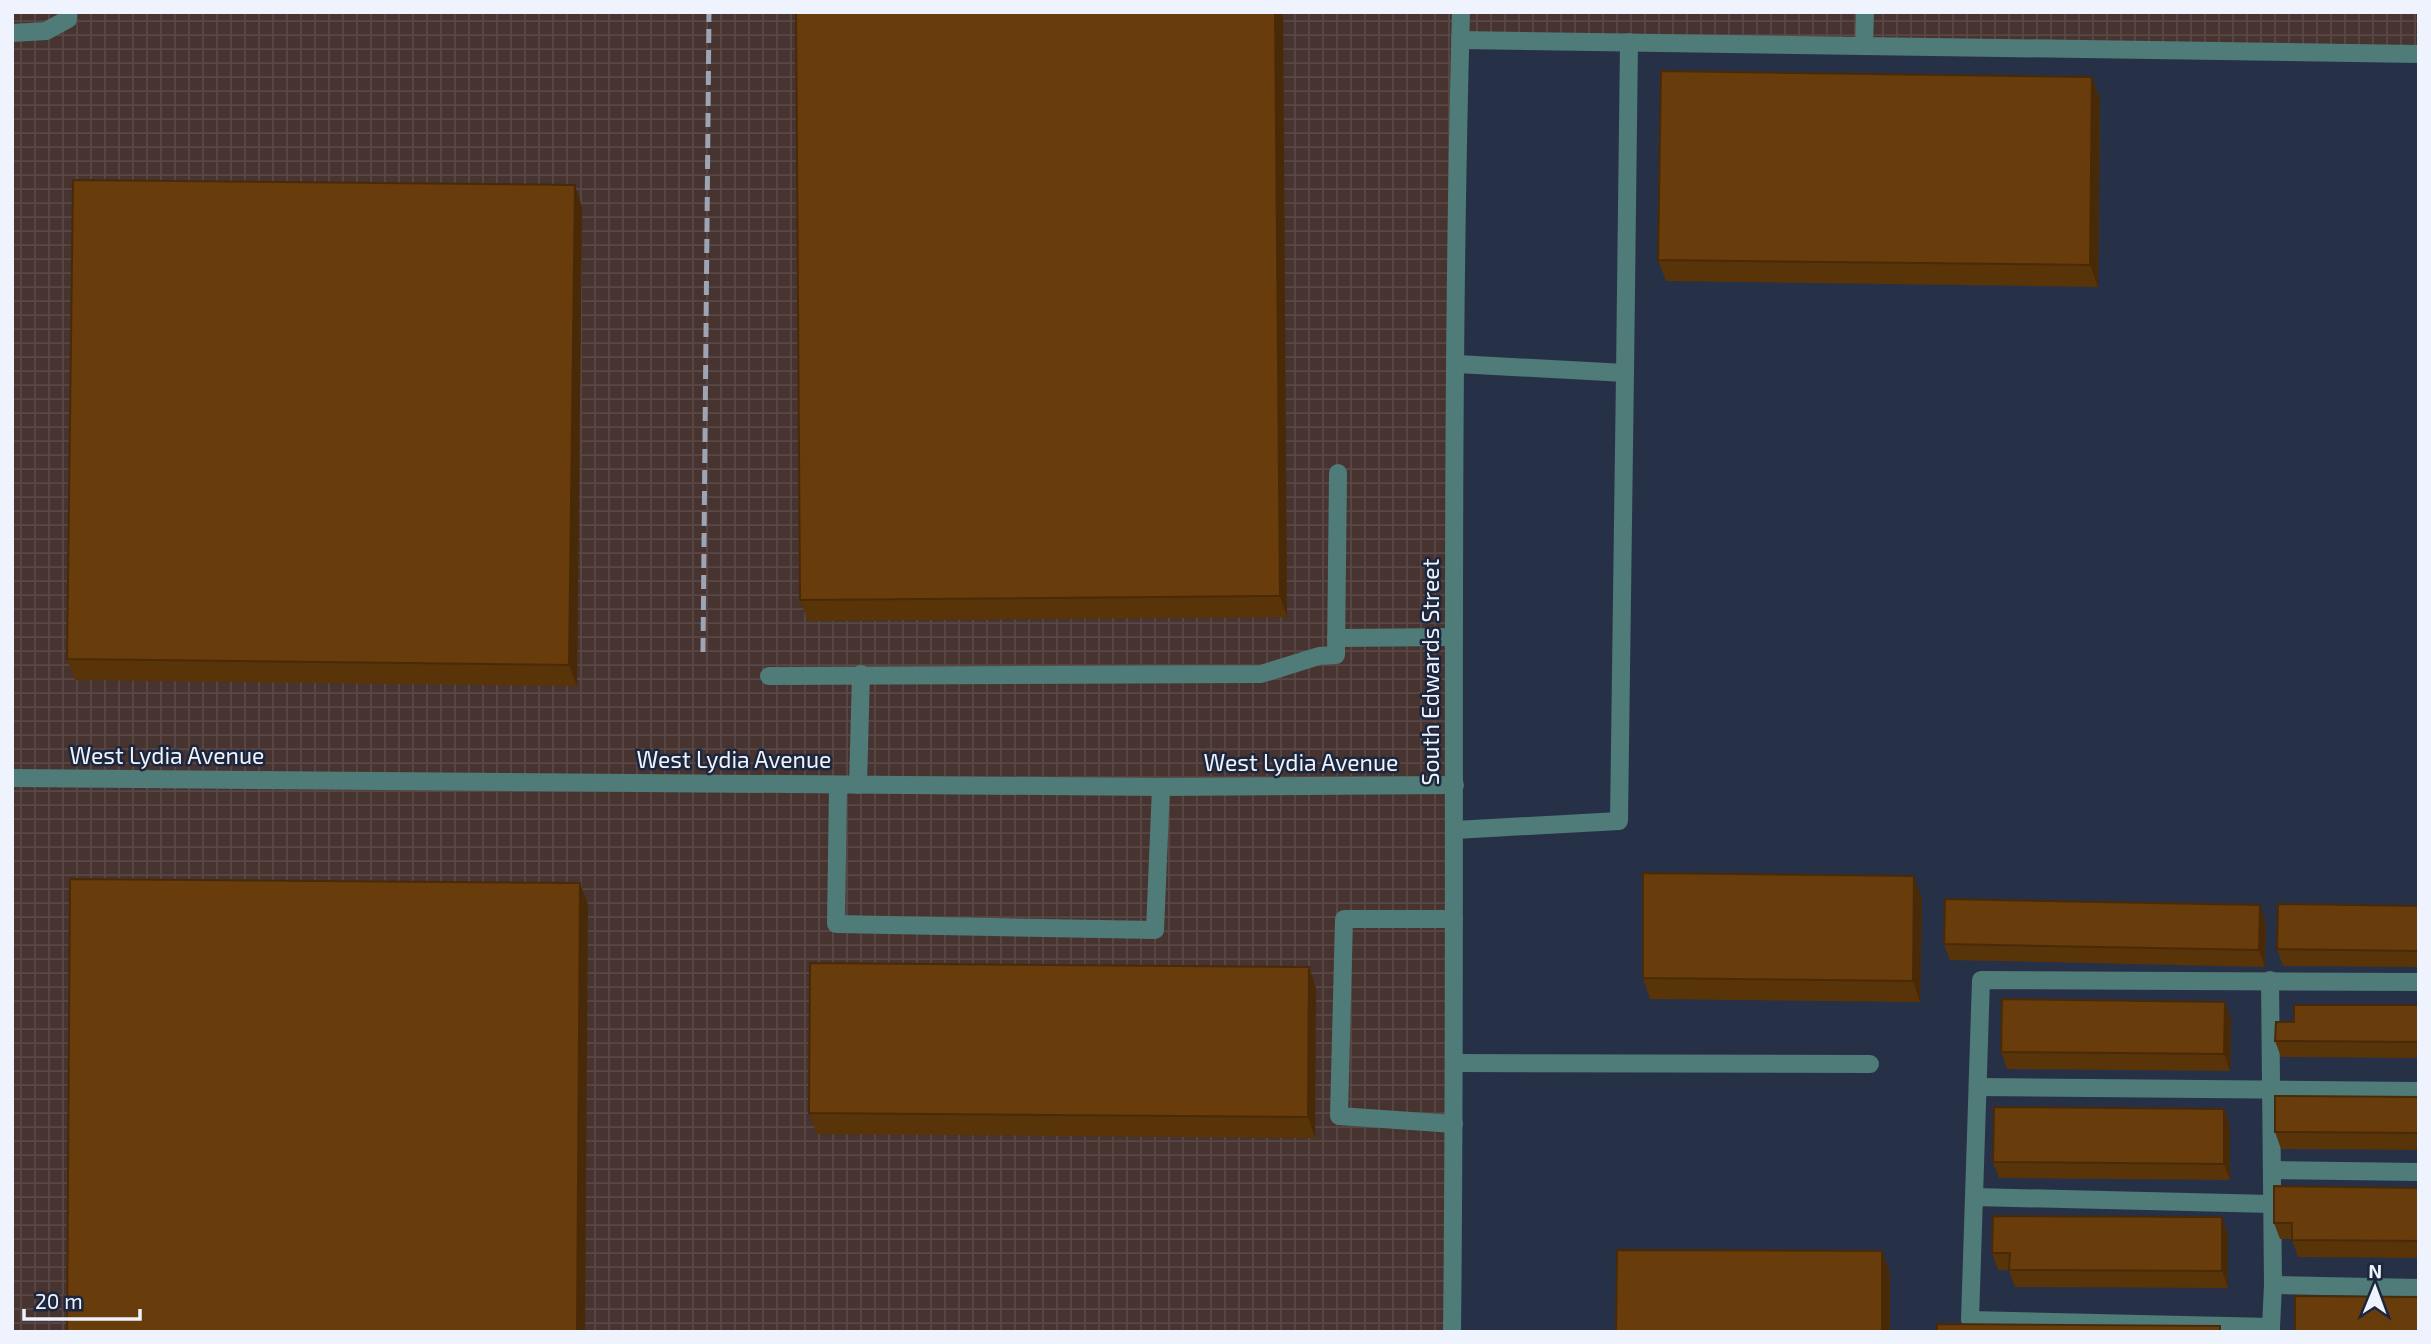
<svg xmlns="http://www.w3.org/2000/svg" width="2431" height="1344" font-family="'Exo 2',sans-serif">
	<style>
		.industrial { fill: url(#industrial-grid) }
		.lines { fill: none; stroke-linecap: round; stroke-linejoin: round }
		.lane { stroke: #4f7b78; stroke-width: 18 }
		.street { stroke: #4f7b78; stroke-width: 18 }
		.rail { stroke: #9da4b3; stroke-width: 5; stroke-dasharray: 14 7; stroke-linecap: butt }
		.wall { fill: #593409 }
		.shaded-wall { fill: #492a08 }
		.building { fill: #683c0b; stroke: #492a08; stroke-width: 2 }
		.labels { text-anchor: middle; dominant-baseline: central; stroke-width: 5; stroke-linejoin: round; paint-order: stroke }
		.street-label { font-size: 23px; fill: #eff3fd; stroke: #1c273d }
	</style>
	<defs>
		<pattern id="industrial-grid" width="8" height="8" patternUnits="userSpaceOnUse" patternTransform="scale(1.75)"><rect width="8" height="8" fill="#473330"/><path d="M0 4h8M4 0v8" fill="none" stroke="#594745"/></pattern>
	</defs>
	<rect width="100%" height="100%" fill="#263148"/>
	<polygon class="industrial" points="12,12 2419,12 2419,53 1460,40 1450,1332 12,1332"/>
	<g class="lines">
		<g class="lane">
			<polyline points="12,33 46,31 68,19 68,12"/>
			<polyline points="1864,46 1865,12"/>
			<polyline points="1457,364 1625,373 1629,42"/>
			<polyline points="1336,638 1453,637"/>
			<polyline points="769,676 1261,674 1319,656 1336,655 1338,473"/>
			<polyline points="838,785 836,924 1155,930 1161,787"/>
			<polyline points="858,785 861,674"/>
			<polyline points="1455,830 1619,821 1625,373"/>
			<polyline points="1454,919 1344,919 1339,1116 1454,1124"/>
			<polyline points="2270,980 2273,1285 2271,1327"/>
			<polyline points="1456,1063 1870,1064"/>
			<polyline points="1978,1087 2419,1091"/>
			<polyline points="2272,1170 2419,1172"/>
			<polyline points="1974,1197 2272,1204"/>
			<polyline points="2273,1285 2419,1288"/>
			<polyline points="2271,1332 2271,1327 1970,1320 1981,980 2419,982"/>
		</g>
		<g class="street">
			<polyline points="1460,40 2419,54"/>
			<polyline points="12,778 1161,787 1455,785"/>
			<path d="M1452,1332C1457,892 1449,452 1461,12"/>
		</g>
		<polyline class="rail" points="703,652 709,12"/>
	</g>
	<g class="wall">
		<polygon points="1283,12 1287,617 808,621 800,600"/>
		<polygon points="2100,98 2098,287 1666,281 1658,260"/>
		<polygon points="582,207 577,686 75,680 67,659"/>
		<polygon points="1922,898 1920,1002 1650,999 1643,978"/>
		<polygon points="2419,906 2419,967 2283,966 2277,949"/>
		<polygon points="2266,922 2265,967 1950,960 1944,944"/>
		<polygon points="1309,967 1316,988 1315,1138 817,1134 809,1113"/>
		<polygon points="2419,1005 2419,1058 2281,1057 2275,1041 2294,1022"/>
		<polygon points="2231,1018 2230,1071 2007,1069 2001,1052"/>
		<polygon points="2419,1097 2419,1150 2281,1149 2275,1132"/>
		<polygon points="2224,1109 2230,1126 2230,1180 1999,1178 1993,1162"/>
		<polygon points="2419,1188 2419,1258 2298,1257 2292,1239 2280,1239 2274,1223"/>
		<polygon points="2228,1234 2228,1288 2015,1287 2009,1270 1998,1270 1992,1253"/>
	</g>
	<g class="shaded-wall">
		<polygon points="1275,12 1283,12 1287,617 1280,596"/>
		<polygon points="2092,77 2100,98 2098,287 2090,265"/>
		<polygon points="575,185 582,207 577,686 569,665"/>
		<polygon points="1914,876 1922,898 1920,1002 1913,981"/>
		<polygon points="580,883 588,904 585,1332 577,1332"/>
		<polygon points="2260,905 2266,922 2265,967 2259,950"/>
		<polygon points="1309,967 1316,988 1315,1138 1308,1117"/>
		<polygon points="2225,1002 2231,1018 2230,1071 2224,1054"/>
		<polygon points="2224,1109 2230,1126 2230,1180 2224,1164"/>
		<polygon points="2222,1217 2228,1234 2228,1288 2222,1271"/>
		<polygon points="1882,1251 1890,1272 1890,1332 1882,1332"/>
	</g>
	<g class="building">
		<polygon points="796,12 1275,12 1280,596 800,600"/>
		<polygon points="1661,71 2092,77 2090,265 1658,260"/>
		<polygon points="73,180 575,185 569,665 67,659"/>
		<polygon points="1643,873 1914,876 1913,981 1643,978"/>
		<polygon points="70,879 580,883 577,1332 67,1332"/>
		<polygon points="1945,899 2260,905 2259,950 1944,944"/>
		<polygon points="2278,904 2419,906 2419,951 2277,949"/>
		<polygon points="810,963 1309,967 1308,1117 809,1113"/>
		<polygon points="2002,999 2225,1002 2224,1054 2001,1052"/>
		<polygon points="2294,1005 2419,1005 2419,1042 2275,1041 2276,1022 2294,1022"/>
		<polygon points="2275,1096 2419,1097 2419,1133 2275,1132"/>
		<polygon points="1994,1107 2224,1109 2224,1164 1993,1162"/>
		<polygon points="2274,1186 2419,1188 2419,1241 2292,1240 2292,1223 2274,1223"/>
		<polygon points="1993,1216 2222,1217 2222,1271 2009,1270 2010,1253 1992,1253"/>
		<polygon points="1617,1250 1882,1251 1882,1332 1616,1332"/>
		<polygon points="2295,1296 2419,1297 2419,1332 2295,1331"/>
		<polygon points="1937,1324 2220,1326 2220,1332 1937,1332"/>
	</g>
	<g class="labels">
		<g class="street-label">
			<text transform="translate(1430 672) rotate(-90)">South Edwards Street</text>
			<text x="167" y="755">West Lydia Avenue</text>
			<text x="734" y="759">West Lydia Avenue</text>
			<text x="1301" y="762">West Lydia Avenue</text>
		</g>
	</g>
	<rect width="2431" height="1344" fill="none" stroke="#eff3fd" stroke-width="28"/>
	<g transform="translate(2375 1288) rotate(1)" stroke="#1c273d" stroke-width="5" paint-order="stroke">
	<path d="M0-5L12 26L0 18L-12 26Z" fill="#eff3fd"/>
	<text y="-10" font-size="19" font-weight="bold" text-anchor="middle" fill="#eff3fd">N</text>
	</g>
	<path d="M24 1309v10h116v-10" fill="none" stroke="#eff3fd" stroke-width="3.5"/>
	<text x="35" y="1309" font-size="21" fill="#eff3fd" stroke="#1c273d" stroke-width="5" paint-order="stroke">20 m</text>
</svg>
